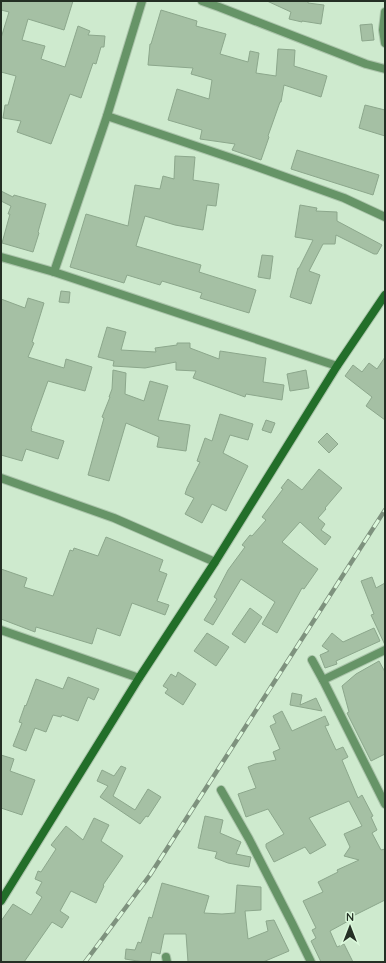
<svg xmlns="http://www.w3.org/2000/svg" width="386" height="963" font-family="Quicksand,sans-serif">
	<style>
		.building { fill: #a5c0a4; stroke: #8ca78c }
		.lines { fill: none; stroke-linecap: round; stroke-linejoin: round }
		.street-casing { stroke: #acc5ac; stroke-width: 10 }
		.secondary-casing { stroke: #acc5ac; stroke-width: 10 }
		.street { stroke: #669467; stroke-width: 8 }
		.secondary { stroke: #226e29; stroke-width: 8 }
		.rail-casing { stroke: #7e927e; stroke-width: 4.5 }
		.rail { stroke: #dbf8db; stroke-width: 3; stroke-dasharray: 9; stroke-linecap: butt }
	</style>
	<rect width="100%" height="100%" fill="#ceeace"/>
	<g class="building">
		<polygon points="1,1 73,1 64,30 28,19 22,40 45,46 41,59 65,67 78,26 90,31 88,35 105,36 104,47 101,47 96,64 93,63 81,98 70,94 51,144 17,132 21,121 3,118 5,105 8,105 16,76 1,72 1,38 9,12 1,10"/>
		<polygon points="267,1 308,1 308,3 324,5 321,24 302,21 302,22 289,19 291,12"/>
		<polygon points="161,10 197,21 196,26 226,34 220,54 248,62 250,51 259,53 256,73 276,76 278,49 295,50 294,66 327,76 321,97 284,85 281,102 280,102 268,136 269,137 261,160 232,150 235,144 200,139 202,130 168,120 177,89 209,99 212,80 191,74 193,68 148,65 150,44 151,44"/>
		<polygon points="372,24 374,40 362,41 360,25"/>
		<polygon points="365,105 385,110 385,136 359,128"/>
		<polygon points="297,150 379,175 373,195 291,169"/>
		<polygon points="175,156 195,157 193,180 219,184 216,206 207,205 203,230 175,225 145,216 136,246 201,265 199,272 256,290 249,313 200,298 202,293 162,281 160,285 127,275 124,283 70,267 86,214 128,226 135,185 160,189 163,176 174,179"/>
		<polygon points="1,191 13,197 14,195 46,204 38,232 39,233 33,252 2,243 10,214 8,214 11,206 1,201"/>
		<polygon points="300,205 317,208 316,211 337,212 337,221 382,245 377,254 374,254 336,235 335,244 323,244 309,271 320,275 311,304 290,297 298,268 299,268 313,240 295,237"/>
		<polygon points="262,255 273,256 270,279 258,277"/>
		<polygon points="61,291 70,292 69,303 59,302"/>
		<polygon points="28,298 44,303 32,342 34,343 28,357 64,368 66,359 92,367 85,391 48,381 31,428 32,429 31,431 64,441 58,459 26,449 22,461 1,455 1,299 25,308"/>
		<polygon points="107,327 126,332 121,350 156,352 155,348 177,345 177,343 190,343 190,348 219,359 220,351 266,358 263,382 284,385 282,400 246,394 245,397 193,378 196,371 176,370 176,362 145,368 113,366 114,361 98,357"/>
		<polygon points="385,357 385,420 366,406 372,397 345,376 353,365 362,372 369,363 377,369"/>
		<polygon points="113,370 126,373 125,394 144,401 150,381 168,386 158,420 190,425 186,451 157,447 159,437 126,423 109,481 88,475 104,418 102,417 110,397 109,397 112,389"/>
		<polygon points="306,370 309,388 290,391 287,374"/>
		<polygon points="220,414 253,424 248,440 230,435 223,453 248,466 226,511 212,504 202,523 185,514 194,498 185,494 187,488 200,462 197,461 205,438 212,441"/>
		<polygon points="266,420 275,423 271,433 262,430"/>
		<polygon points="327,433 338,444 329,453 318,442"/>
		<polygon points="319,469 342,488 325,508 326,509 318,518 325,524 321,530 331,537 325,545 300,522 282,542 308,562 318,569 304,589 302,588 277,633 262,624 275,602 241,579 213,625 204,620 217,599 214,597 228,570 245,547 242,545 250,535 252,536 266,520 262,517 283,489 281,488 288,479 302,490"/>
		<polygon points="106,537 163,560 159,571 167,574 157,601 169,605 165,615 132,603 120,636 97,628 92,644 36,627 35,632 1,619 1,569 27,578 24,587 53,596 70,550 73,551 74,548 98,556"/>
		<polygon points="372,577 376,588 385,583 385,645 371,615 374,614 361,581"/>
		<polygon points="250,608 262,617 245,643 232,634"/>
		<polygon points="374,628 380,641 336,661 337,664 325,668 320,655 329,651 322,646 332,633 343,642"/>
		<polygon points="207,633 229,647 216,666 194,651"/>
		<polygon points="379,661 385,672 385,754 371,761 347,713 349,712 342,686 356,674"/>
		<polygon points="178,672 196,684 183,705 165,693 168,689 163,686 171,674 176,677"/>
		<polygon points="68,677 99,689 94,700 88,697 78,721 62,715 61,717 53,715 46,732 35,728 26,751 13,746 22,723 19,722 25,705 26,706 36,679 63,689"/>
		<polygon points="292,693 302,695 300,705 316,698 322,711 290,705"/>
		<polygon points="282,711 292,731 325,716 329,725 325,726 336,750 343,747 348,757 342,760 358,798 362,795 373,816 371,817 377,830 372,833 381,850 385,849 385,900 351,917 352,919 330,931 337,947 344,944 353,962 321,962 311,941 316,938 312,930 316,928 303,901 323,892 318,882 338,872 337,870 359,860 344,856 350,847 344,834 362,826 349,801 309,818 326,845 310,854 305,847 274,862 266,847 266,844 284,834 268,809 246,817 238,794 256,788 248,767 255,764 276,760 273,752 280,749 270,726 276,723 273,716"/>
		<polygon points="1,755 14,759 10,771 35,780 22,815 1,808"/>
		<polygon points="121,766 126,768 113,796 135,810 148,789 161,797 148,817 146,816 140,824 100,797 108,786 97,781 102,770 114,776"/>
		<polygon points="205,816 223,820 220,833 241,842 236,854 251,857 249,867 228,863 215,858 217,852 198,848"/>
		<polygon points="94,818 109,825 101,841 123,856 103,885 104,886 96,903 71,891 60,911 69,917 62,928 52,922 24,962 1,962 1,921 13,904 31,915 42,897 36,893 42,882 35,879 38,871 41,872 56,849 51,845 66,826 83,840"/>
		<polygon points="162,883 209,896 204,913 222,914 235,913 237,885 261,887 261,910 245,911 248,939 268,931 266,921 274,920 289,951 263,962 188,962 186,934 164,934 160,954 152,952 150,962 144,962 125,959 126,949 135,950 138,942 141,943 149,917 152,918"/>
	</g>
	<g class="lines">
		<defs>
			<g id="street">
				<polyline points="202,1 219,7 366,64 385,69"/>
				<polyline points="385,12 383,30 385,43"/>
				<polyline points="107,116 249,164 344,198 385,217"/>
				<polyline points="1,257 54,272 337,366"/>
				<polyline points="54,272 107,116 142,1"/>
				<polyline points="1,478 114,518 215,562"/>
				<polyline points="1,630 139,678"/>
				<polyline points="312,660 323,680 385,804"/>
				<polyline points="323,680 385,650"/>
				<polyline points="221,790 249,839 292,923 311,962"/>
				<polyline points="166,957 167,962"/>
			</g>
			<polyline id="secondary" points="1,901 139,678 215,562 337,366 385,295"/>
		</defs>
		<use href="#street" class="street-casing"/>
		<use href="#secondary" class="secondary-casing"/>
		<use href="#street" class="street"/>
		<use href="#secondary" class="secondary"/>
		<defs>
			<polyline id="rail" points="85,962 150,875 385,510"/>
		</defs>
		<use href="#rail" class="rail-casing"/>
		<use href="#rail" class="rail"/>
	</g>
	<rect width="386" height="963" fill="none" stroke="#242f24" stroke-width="4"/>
	<g transform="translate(350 927)" stroke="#dbf8db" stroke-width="3" paint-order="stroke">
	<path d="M0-3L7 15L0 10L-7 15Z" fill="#242f24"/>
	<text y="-6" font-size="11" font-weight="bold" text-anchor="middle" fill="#242f24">N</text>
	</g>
</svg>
